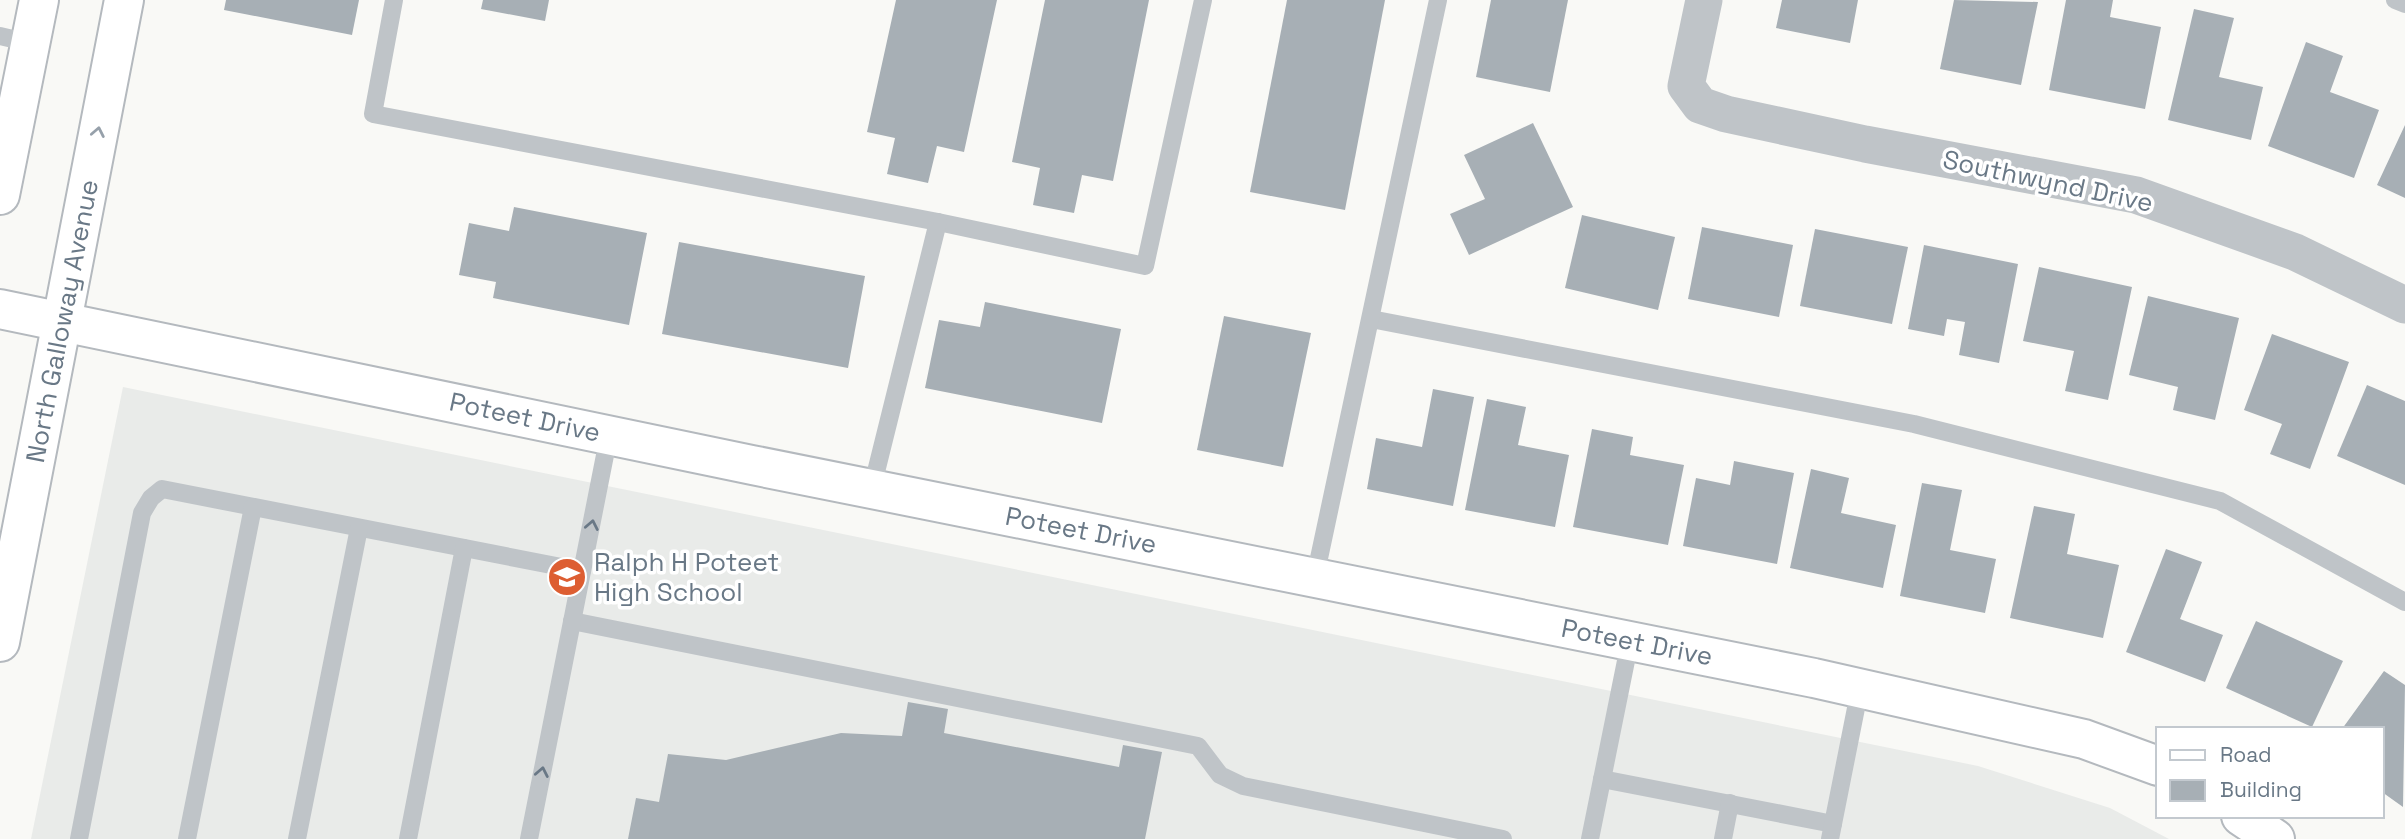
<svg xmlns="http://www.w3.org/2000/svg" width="2405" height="839" font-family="'Space Grotesk',sans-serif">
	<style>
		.built { fill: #e9ebe9 }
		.building { fill: #a7afb5 }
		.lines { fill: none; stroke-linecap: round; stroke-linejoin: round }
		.secondary-casing { stroke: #b4b9be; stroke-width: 42 }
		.lane { stroke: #bfc4c8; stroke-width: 18 }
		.street { stroke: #bfc4c8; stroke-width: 37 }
		.secondary { stroke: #fff; stroke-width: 38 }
		.oneway { stroke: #96a0aa }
		.oneway2 { stroke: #697886 }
		.labels { text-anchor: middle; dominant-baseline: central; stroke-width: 7; stroke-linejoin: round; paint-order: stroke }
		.street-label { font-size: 26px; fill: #697886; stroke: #fff }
		.poi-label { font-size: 26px; fill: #697886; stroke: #fff; text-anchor: start }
	</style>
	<rect width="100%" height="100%" fill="#f9f9f6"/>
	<polygon class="built" points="123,387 1978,766 2110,808 2169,839 31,839"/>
	<g class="building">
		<polygon points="226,0 359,0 352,35 224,10"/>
		<polygon points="483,0 549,0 545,21 481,9"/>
		<polygon points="896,0 997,0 964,152 937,146 928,183 887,174 895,138 867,132"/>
		<polygon points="1045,0 1149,0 1113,181 1082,175 1074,213 1033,205 1040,168 1012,162"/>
		<polygon points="1287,0 1385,0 1345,210 1250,192"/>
		<polygon points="1491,0 1568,0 1550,92 1476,77"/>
		<polygon points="1782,0 1858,0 1850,43 1776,28"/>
		<polygon points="1954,0 2038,2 2021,85 1940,69"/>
		<polygon points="2066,0 2113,0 2110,17 2161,27 2145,109 2049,90"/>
		<polygon points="2194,9 2234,18 2219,77 2263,87 2251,140 2168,120"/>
		<polygon points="2306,42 2343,56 2330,92 2379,110 2354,178 2268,146"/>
		<polygon points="1533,123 1573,207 1469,255 1450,214 1485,199 1464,155"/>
		<polygon points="2405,125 2405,198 2377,185"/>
		<polygon points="514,207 647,233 629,325 493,298 496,282 459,275 469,223 509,231"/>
		<polygon points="1582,215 1675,237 1658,310 1565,288"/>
		<polygon points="1702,227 1793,245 1779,317 1688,299"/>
		<polygon points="1815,229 1908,247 1892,324 1800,306"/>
		<polygon points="679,242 865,276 848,368 662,334"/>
		<polygon points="1924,245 2018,264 1999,363 1959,355 1965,322 1947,319 1944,336 1908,329"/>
		<polygon points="2039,267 2132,287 2108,400 2065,391 2074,351 2023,341"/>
		<polygon points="2148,296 2239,318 2215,420 2173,410 2178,387 2129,375"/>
		<polygon points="985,302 1121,329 1102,423 925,388 939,320 980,327"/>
		<polygon points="1224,316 1311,333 1283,467 1197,450"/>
		<polygon points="2272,334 2349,362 2310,469 2270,454 2282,424 2244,410"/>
		<polygon points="2367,385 2405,401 2405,485 2337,456"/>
		<polygon points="1433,389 1474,397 1453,506 1367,489 1376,438 1422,447"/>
		<polygon points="1487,399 1526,407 1518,445 1569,455 1555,527 1465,510"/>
		<polygon points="1592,429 1633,437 1630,455 1684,465 1668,545 1573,527"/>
		<polygon points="1734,461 1794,473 1777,564 1683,546 1696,478 1730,485"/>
		<polygon points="1811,469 1849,478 1841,513 1896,525 1883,588 1790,568"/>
		<polygon points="1922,483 1962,490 1950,550 1996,559 1985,613 1900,596"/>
		<polygon points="2034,506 2075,514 2067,554 2119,565 2103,638 2010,618"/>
		<polygon points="2166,549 2202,562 2180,619 2223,635 2205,682 2126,652"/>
		<polygon points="2256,621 2343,661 2312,727 2226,688"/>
		<polygon points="2384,671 2405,685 2403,807 2382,792 2382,729 2342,729"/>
		<polygon points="908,702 948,709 944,733 1119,767 1123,745 1162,752 1145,839 628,839 636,798 659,802 668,754 726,760 841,733 902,736"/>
	</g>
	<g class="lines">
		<defs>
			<g id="secondary">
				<polyline points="0,195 39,0"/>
				<polyline points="0,309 752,465 1814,678 2084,739 2158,766"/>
				<polyline points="0,642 124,0"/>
				<polyline points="2241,816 2275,839"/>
			</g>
		</defs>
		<use href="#secondary" class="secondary-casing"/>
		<g class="lane">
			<polyline points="394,0 373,114 938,222 1145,266 1203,0"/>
			<polyline points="2395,0 2405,4"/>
			<polyline points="0,36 30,43"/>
			<polyline points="1371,319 1914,424 2220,501 2405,602"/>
			<polyline points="872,488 938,222"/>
			<polyline points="1315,577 1438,0"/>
			<polyline points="572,621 1198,746 1220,775 1243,786 1503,839"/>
			<polyline points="1602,779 1833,824"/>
			<polyline points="79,839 142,513 151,498 162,489 582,571"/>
			<polyline points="187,839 253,507"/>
			<polyline points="297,839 359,528"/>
			<polyline points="408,839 464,548"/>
			<polyline points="529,839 609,435"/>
			<polyline points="1590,839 1630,641"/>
			<polyline points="1723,839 1730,803"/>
			<polyline points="1830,839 1860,688"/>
		</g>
		<polyline class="street" points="1704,0 1686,86 1700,105 1726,114 1865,144 2136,195 2295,252 2405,305"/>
		<use href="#secondary" class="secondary"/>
	</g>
	<defs><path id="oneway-chevron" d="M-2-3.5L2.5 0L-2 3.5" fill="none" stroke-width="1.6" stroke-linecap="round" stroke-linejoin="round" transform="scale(1.75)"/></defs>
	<use class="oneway" href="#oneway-chevron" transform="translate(98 132) rotate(-79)"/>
	<g class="oneway2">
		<use href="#oneway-chevron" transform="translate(592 525) rotate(-79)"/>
		<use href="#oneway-chevron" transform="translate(542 772) rotate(-79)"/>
	</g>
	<defs>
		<symbol id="school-disc" viewBox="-11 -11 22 22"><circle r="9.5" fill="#dd5e32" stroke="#fff"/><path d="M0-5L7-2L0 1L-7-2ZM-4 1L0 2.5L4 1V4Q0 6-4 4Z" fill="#fff"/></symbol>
	</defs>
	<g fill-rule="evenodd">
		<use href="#school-disc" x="545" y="555" width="44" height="44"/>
	</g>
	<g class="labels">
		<g class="street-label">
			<text transform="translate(2048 181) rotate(12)">Southwynd Drive</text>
			<text transform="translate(62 321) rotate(-79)">North Galloway Avenue</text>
			<text transform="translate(525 417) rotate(12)">Poteet Drive</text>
			<text transform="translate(1081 530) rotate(11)">Poteet Drive</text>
			<text transform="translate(1637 642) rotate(11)">Poteet Drive</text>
		</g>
		<g class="poi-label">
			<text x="594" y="562">Ralph H Poteet<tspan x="594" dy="30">High School</tspan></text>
		</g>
	</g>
	<rect x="2156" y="727" width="228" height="91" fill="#ffffff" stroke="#c3c9cf" stroke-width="2"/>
	<rect x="2170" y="750" width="35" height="10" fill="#ffffff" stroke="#c3c9cf" stroke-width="2"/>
	<text x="2220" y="762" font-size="21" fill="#697886">Road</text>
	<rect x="2170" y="780" width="35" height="21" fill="#a7afb5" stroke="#c3c9cf" stroke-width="2"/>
	<text x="2220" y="797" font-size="21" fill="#697886">Building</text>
</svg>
